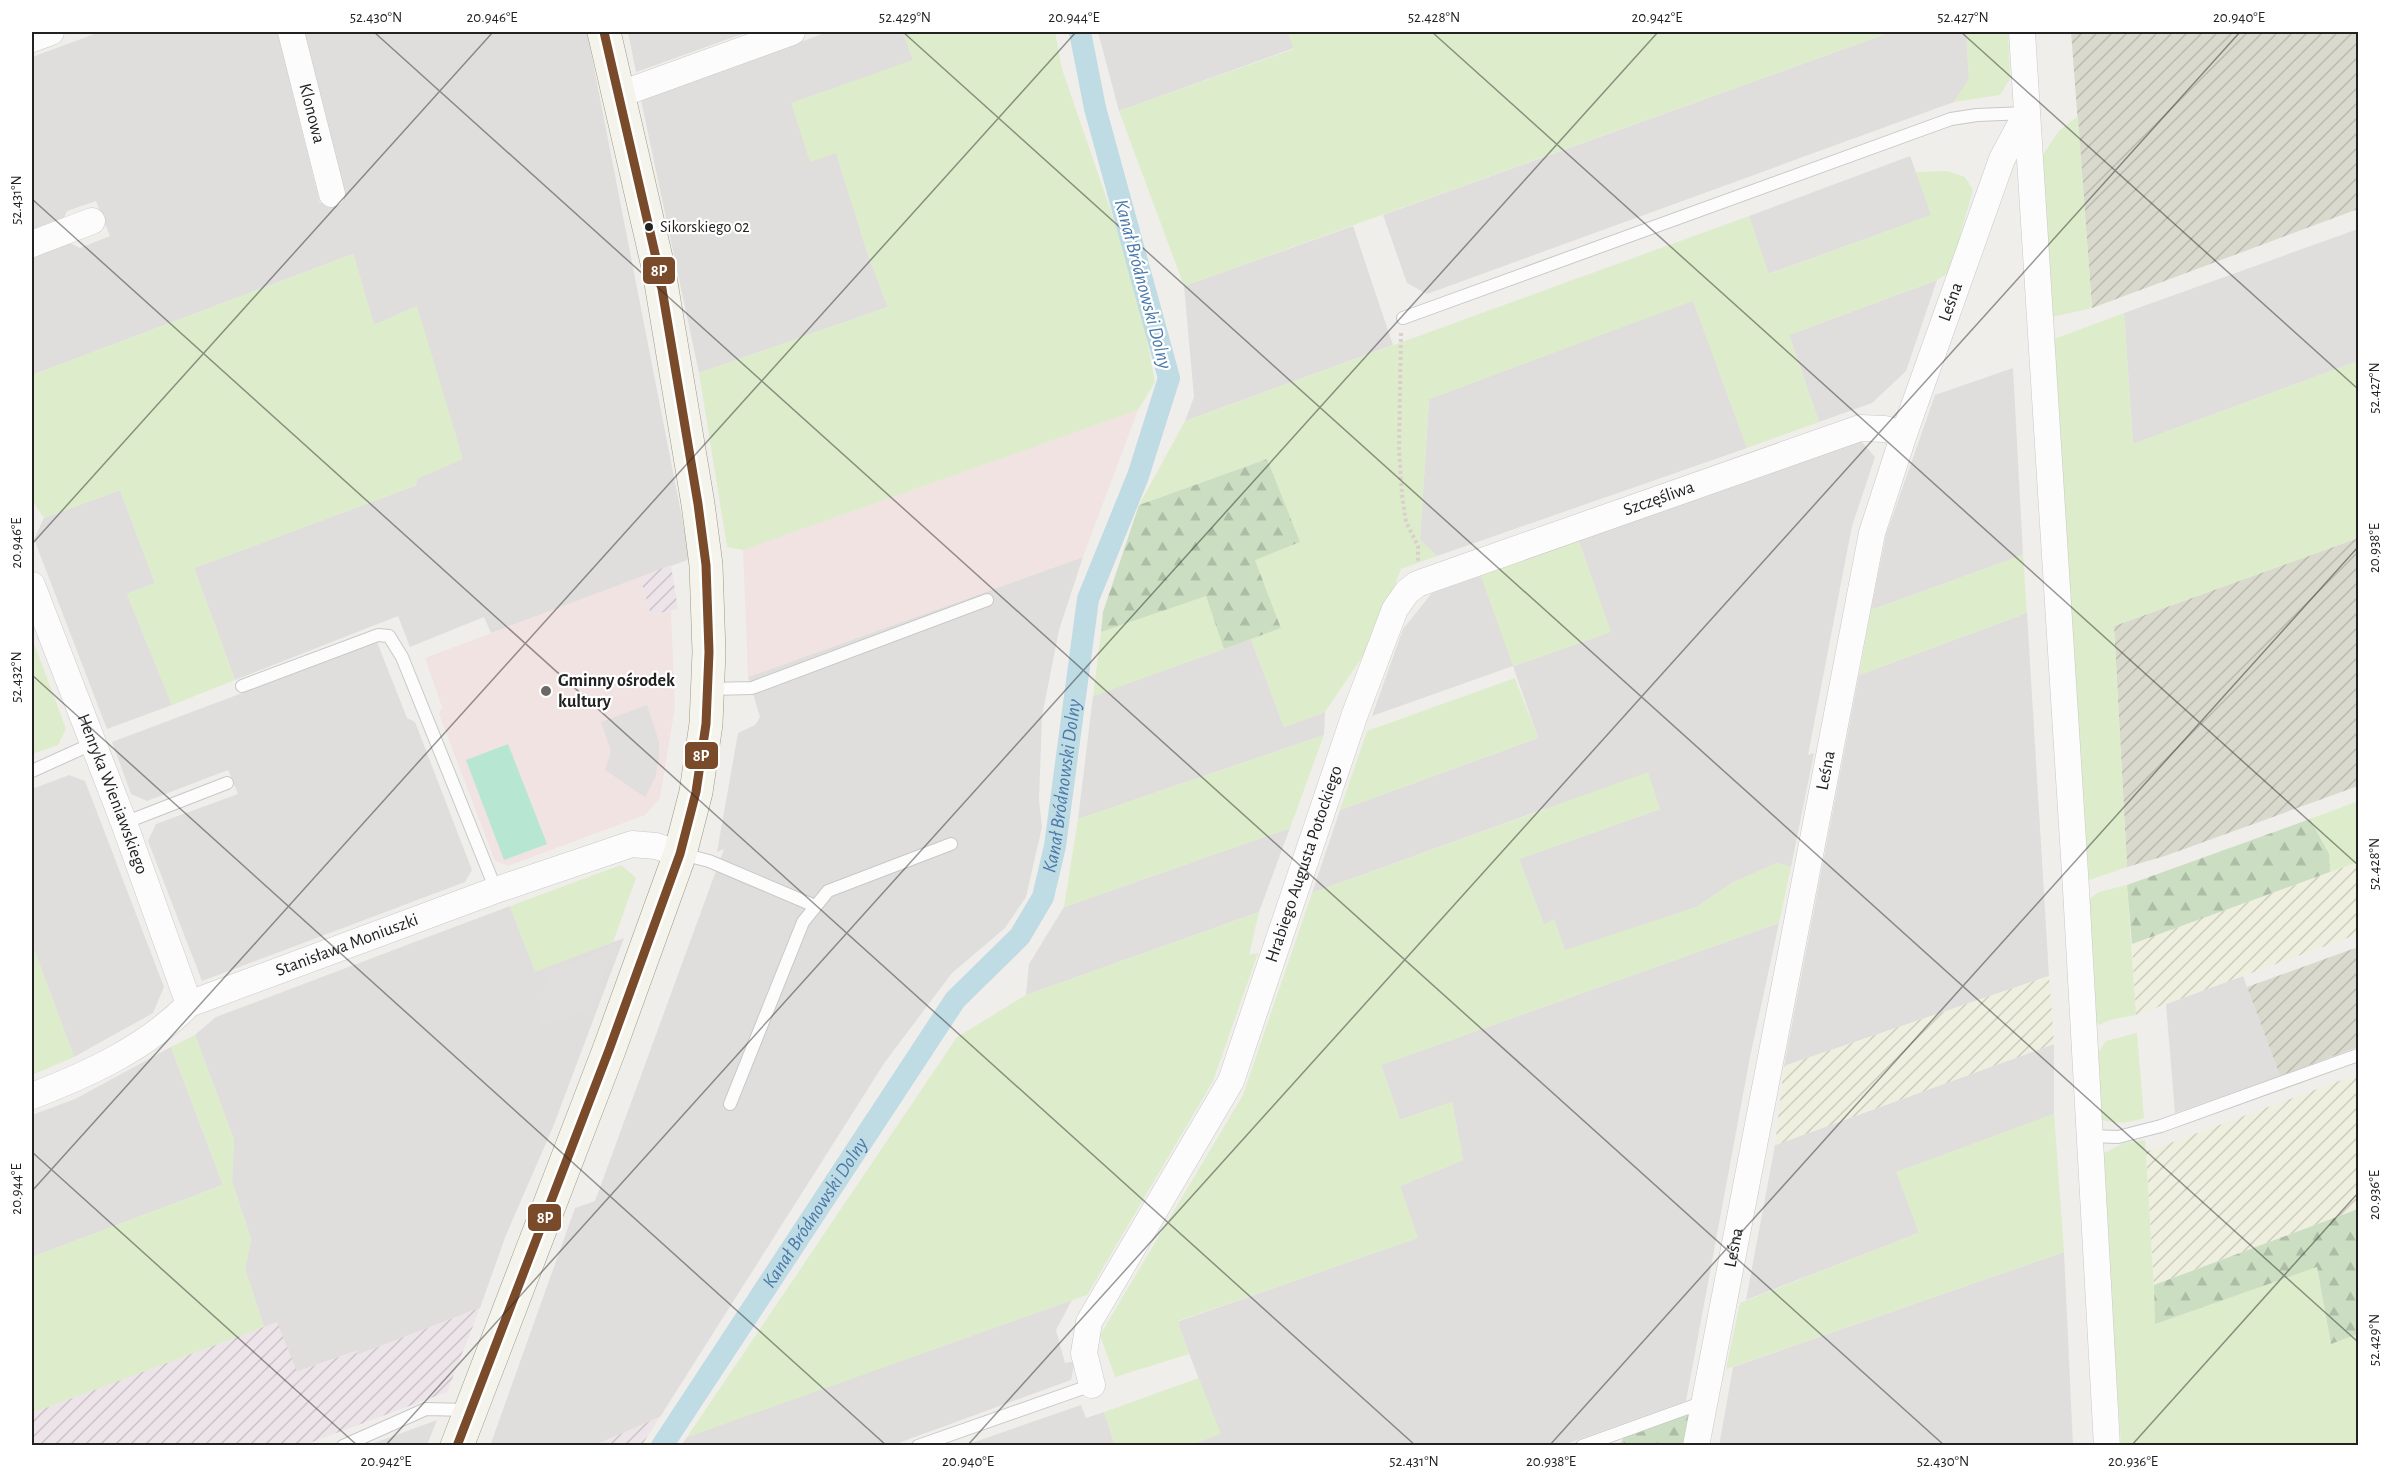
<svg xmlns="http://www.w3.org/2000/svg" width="2390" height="1477" font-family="'Alegreya Sans',sans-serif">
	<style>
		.residential { fill: #dfdedc }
		.commercial { fill: #f1e3e1 }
		.industrial { fill: url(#industrial-furrows) }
		.construction { fill: url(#construction-furrows) }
		.farmland { fill: url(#farmland-furrows) }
		.grass { fill: #ddeccb }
		.forest { fill: url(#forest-firs) }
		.pitch { fill: #b7e6d2 }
		.parking { fill: #e0dfde }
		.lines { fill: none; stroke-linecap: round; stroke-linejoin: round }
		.canal { stroke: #bfdbe3; stroke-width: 22 }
		.service-casing { stroke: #c9c8c7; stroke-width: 14 }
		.minor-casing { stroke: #c9c8c7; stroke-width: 27 }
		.secondary-casing { stroke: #999a82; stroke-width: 34 }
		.path { stroke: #dccecd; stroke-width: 4; stroke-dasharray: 3 3; stroke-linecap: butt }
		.service { stroke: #fdfcfc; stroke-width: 12 }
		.minor { stroke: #fdfcfc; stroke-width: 26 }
		.secondary { stroke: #f4f4ed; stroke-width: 33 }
		.bus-1-casing { stroke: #fff; stroke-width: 14 }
		.bus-1 { stroke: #7a4b2a; stroke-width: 9 }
		.ticks { fill: none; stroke: #222; stroke-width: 1.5; stroke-opacity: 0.45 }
		.bus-dot { fill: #222; stroke: #fff; stroke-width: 2 }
		.poi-dot { fill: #6a6968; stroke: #fff; stroke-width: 2 }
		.labels { text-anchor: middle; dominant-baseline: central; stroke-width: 4.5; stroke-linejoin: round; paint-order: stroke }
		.bus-label { font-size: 16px; fill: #222; stroke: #fff; text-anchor: start }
		.street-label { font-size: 18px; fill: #222; stroke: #fff }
		.poi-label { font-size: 18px; font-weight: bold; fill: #222; stroke: #fff; text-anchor: start }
		.water-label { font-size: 20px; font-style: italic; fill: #4a7aab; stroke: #fff }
		.line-badge { stroke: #fff; stroke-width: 2 }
		.badge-label { font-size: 16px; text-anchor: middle; font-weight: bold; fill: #fff }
		.neatline { fill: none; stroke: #222; stroke-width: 2 }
		.ticks-label { font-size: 15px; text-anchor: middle; fill: #222 }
	</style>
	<defs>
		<pattern id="industrial-furrows" width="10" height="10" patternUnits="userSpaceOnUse" patternTransform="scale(1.5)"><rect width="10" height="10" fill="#ede4e9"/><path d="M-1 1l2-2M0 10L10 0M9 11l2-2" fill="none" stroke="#cbc3c8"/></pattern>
		<pattern id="construction-furrows" width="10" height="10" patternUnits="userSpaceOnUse" patternTransform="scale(1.5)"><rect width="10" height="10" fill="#d9d9cd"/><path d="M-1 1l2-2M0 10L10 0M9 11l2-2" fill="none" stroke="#babab0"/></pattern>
		<pattern id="farmland-furrows" width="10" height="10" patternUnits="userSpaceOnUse" patternTransform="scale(1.5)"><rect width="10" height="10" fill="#efefdf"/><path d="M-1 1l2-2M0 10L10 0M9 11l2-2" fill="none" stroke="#cdcdbf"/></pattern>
		<pattern id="forest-firs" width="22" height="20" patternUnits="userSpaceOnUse" patternTransform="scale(1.5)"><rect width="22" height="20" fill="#cbdec1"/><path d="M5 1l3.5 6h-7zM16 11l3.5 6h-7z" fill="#aebea6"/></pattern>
	</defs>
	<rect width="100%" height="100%" fill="#f0eeeb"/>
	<g class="residential">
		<polygon points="100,32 285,32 299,84 291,87 320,203 338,197 299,32 587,32 690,559 491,633 484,617 410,647 398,616 235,680 194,568 417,485 417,306 374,325 353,254 32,375 32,256 68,242 80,248 110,236 96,201 67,211 62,222 32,234 32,57"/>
		<polygon points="628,32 748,32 636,72"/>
		<polygon points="828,32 903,32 913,60 836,152 867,252 888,307 699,373 641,100"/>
		<polygon points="1098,32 1288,32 1294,48 1119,111"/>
		<polygon points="1891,32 1966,32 1969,80 1954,102 1427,294 1407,283 1383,215"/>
		<polygon points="1910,156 1932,215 1768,274 1749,216"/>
		<polygon points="1353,226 1393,345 1185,421 1194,397 1184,286"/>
		<polygon points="2358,229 2358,361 2133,444 2124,313"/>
		<polygon points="1937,280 1906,371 1872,403 1819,422 1789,335"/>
		<polygon points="1693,300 1747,448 1437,556 1420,540 1429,399"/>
		<polygon points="2013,368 2023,555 1871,610 1886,535 1935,395"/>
		<polygon points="1861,441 1875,457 1852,526 1808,755 1814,753 1791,867 1777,863 1732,883 1697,907 1565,951 1554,920 1544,925 1519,859 1660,809 1544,809 1312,893 1340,810 1538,738 1513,666 1372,716 1403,629 1432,593 1481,576 1514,666 1610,632 1579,541"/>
		<polygon points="120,490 155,583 127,594 172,705 107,729 34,539 44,518"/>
		<polygon points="1083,557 1059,630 1042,716 1039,800 1042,827 1026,897 1005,928 952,973 885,1062 660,1417 595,1445 490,1446 575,1208 595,1201 724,849 717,852 738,733 755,725 760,717 748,677"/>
		<polygon points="2027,613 2049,976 1784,1066 1859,675"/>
		<polygon points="1251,639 1284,727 1325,712 1324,735 1078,819 1093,696"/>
		<polygon points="377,642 407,718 415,722 472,870 465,882 202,981 148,841 156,824 238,794 228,770 147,801 131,794 112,742"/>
		<polygon points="69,775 85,781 164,987 153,1013 74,1057 32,944 32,789"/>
		<polygon points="1290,828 1259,912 1026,995 1029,964 1064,907"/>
		<polygon points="510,906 535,971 624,938 553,1127 506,1235 480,1308 357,1355 356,1351 296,1372 277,1323 264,1327 245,1269 251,1239 232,1182 234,1140 195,1035 216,1017"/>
		<polygon points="1779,923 1750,1057 1686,1401 1563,1445 1189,1445 1220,1434 1177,1322 1417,1238 1400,1186 1463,1160 1452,1102 1400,1120 1381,1065"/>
		<polygon points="2243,976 2280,1076 2175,1113 2166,1004"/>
		<polygon points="2054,1044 2054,1114 1897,1172 1919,1233 1746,1300 1775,1145"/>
		<polygon points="171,1047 223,1185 32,1257 32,1115 75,1099"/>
		<polygon points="2064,1252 2073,1445 1719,1446 1733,1367"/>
		<polygon points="1072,1300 1056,1330 1065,1363 1075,1361 1071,1380 893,1445 681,1446 687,1437"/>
		<polygon points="1081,1405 1086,1418 1104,1412 1115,1445 966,1445"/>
		<polygon points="437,1420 427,1445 369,1445"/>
	</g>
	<g class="commercial">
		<polygon points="1138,410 1083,557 748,677 743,550"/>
		<polygon points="640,577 651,615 671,611 675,707 660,798 645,815 508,866 495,861 439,714 442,707 425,658"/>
	</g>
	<g class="industrial">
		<polygon points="671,565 678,609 651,615 640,577"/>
		<polygon points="480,1308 447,1392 304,1445 36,1446 32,1433 32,1413 277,1322 297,1372 356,1351 357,1355"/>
		<polygon points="660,1417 642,1445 595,1445"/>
	</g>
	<g class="construction">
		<polygon points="2071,32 2358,32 2358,209 2092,308"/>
		<polygon points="2358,538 2358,786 2165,856 2127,867 2114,626"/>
		<polygon points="2358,947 2358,1047 2280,1076 2247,987"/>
	</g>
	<g class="farmland">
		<polygon points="2358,862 2358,934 2136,1015 2132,944"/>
		<polygon points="2049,976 2054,1044 1775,1145 1784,1066"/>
		<polygon points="2358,1074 2358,1209 2154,1285 2146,1152"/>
	</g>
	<g class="grass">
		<polygon points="903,32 1055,32 1062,69 1136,284 1155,382 1138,410 743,550 727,547 699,373 888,307 867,252 836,153 810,162 791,103 913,60"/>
		<polygon points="1288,32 1891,32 1184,286 1119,111 1294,49"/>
		<polygon points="1966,32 2008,32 2010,79 2000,95 1954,102 1969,79"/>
		<polygon points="2078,116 2092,308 2052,317 2042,156 2059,131"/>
		<polygon points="1947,171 1965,177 1973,190 1950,272 1937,280 1789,335 1819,422 1747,448 1693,301 1429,399 1420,540 1437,556 1401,569 1373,641 1325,712 1284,727 1251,639 1281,627 1255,560 1267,459 1139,505 1185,421 1749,216 1769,274 1931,215 1916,172"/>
		<polygon points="353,254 374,325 417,306 463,459 417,479 417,485 194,568 235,680 172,705 127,594 155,583 120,490 44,518 32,500 32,375"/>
		<polygon points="2124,313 2133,444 2358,361 2358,538 2114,626 2127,867 2089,880 2051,340"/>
		<polygon points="1579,541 1611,632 1513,666 1481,576"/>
		<polygon points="2023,555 2027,613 1859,675 1871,610"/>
		<polygon points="1207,595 1224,649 1093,696 1101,632"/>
		<polygon points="32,638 66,729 58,745 32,754"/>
		<polygon points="1515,678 1538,738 1340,810 1367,731"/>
		<polygon points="1324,735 1290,828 1064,907 1078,819"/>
		<polygon points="1648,772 1660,809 1519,859 1544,924 1554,919 1565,950 1697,907 1732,883 1777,863 1791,867 1779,923 1381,1065 1400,1120 1452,1102 1463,1160 1400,1186 1418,1238 1178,1321 1189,1354 1115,1377 1100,1335 1243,1095 1312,893"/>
		<polygon points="2358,801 2358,862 2330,872 2329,854 2310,819"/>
		<polygon points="621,865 636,878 613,942 535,972 510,906"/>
		<polygon points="2127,885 2136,1015 2110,1020 2099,1025 2095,1021 2089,899 2099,892"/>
		<polygon points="1259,912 1249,955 1258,953 1213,1081 1087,1295 687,1437 957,1037 1026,995"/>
		<polygon points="32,944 74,1057 32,1075"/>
		<path d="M2137,1033L2144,1118C2127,1123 2116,1125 2100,1119L2096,1056L2106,1041Z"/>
		<polygon points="195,1035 234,1140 232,1182 251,1239 245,1269 264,1327 32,1413 32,1257 223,1185 171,1047"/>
		<polygon points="2054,1114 2064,1252 1726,1369 1740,1303 1919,1233 1896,1172"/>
		<polygon points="2145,1140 2156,1323 2317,1267 2331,1344 2358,1334 2358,1445 2121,1445 2102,1154 2124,1143"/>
		<polygon points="1199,1378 1221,1434 1189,1445 1115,1445 1104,1412"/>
	</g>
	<g class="forest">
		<polygon points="1267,459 1300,542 1255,560 1281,628 1224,649 1206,596 1101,632 1103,612 1139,505"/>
		<polygon points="2310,819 2329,854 2330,872 2132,944 2127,885"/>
		<polygon points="2358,1209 2358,1334 2331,1344 2317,1267 2155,1324 2154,1285"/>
		<polygon points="1691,1413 1685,1445 1619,1446 1624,1437"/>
	</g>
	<polygon class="pitch" points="508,744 547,844 504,860 466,760"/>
	<g class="parking">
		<polygon points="647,705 659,742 659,758 655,778 645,797 605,770 611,751 601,722"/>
		<polygon points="613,947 592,1008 543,1026 538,1014 549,971"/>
	</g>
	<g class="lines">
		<path class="canal" id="s1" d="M662,1446L955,1000L1020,936L1043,897L1055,846L1088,599L1138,476L1169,378L1095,108L1080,32"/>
		<defs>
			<g id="service">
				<polyline points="1403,318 1951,119 1977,115 2026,113"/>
				<polyline points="242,686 378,635 389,636 402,657 496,890"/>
				<polyline points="710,689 752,688 987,600"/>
				<polyline points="32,771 94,743"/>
				<polyline points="124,823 227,783"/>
				<polyline points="682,854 709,861 815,906"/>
				<polyline points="730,1104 803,922 828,891 951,844"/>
				<polyline points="2090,1136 2118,1137 2161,1126 2358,1055"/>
				<polyline points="343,1446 426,1409 468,1410"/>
				<polyline points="918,1446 1092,1385"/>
				<polyline points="1582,1446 1704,1402"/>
			</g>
			<g id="minor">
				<path id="s2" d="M291,32L332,194"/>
				<polyline points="2022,32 2076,889 2107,1446"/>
				<polyline points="32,39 51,32"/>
				<polyline points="618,95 792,32"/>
				<polyline points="32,244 92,221"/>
				<path id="s3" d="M32,585L124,823L189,1004"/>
				<path id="s4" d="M32,1096C89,1074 146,1048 189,1004L496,890L632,844L656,846L680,854"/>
				<path id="s5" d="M1092,1385L1084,1353L1089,1322L1231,1081L1355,714L1395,609L1407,592L1417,584L1860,428L1885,429L1904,434"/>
				<path id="s6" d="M1696,1446L1872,533L1904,434L2002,159L2026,114"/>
			</g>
			<polyline id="secondary" points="457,1446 609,1050 680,854 696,792 706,724 709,652 706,565 698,504 659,271 604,32"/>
		</defs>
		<use href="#service" class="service-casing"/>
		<use href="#minor" class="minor-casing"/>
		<use href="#secondary" class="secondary-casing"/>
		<polyline class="path" points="1401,333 1399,450 1402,495 1406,522 1418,546 1418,562"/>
		<use href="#service" class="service"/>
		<use href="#minor" class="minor"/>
		<use href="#secondary" class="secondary"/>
		<defs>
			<polyline id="bus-1" points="457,1446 609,1050 680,854 696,792 706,724 709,652 706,565 698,504 659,271 604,32"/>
		</defs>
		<use href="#bus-1" class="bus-1-casing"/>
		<use href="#bus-1" class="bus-1"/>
	</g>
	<path class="ticks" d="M374,32L1945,1446M903,32L2358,1342M1432,32L2358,865M1961,32L2358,389M32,199L1416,1446M32,544L493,32M32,675L887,1446M32,1152L358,1446M32,1191L1076,32M385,1446L1658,32M967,1446L2240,32M1549,1446L2358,547M2131,1446L2358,1193"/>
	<circle class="bus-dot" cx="649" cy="227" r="5"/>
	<circle class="poi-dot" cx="546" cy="691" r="6"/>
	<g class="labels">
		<g class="bus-label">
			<text x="660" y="227">Sikorskiego 02</text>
		</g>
		<g class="street-label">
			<text stroke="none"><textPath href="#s2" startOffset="84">Klonowa</textPath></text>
			<text stroke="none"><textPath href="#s6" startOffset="1174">Leśna</textPath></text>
			<text stroke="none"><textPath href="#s5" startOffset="1134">Szczęśliwa</textPath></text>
			<text stroke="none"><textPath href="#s6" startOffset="688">Leśna</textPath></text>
			<text stroke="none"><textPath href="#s3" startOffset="224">Henryka Wieniawskiego</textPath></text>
			<text stroke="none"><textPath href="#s5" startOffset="573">Hrabiego Augusta Potockiego</textPath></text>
			<text stroke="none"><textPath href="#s4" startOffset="352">Stanisława Moniuszki</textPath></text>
			<text stroke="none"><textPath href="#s6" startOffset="202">Leśna</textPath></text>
		</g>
		<g class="poi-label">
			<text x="558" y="681">Gminny ośrodek<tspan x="558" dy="21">kultury</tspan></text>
		</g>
		<g class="water-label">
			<text transform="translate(1143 284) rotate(75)">Kanał Bródnowski Dolny</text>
			<text stroke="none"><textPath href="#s1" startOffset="783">Kanał Bródnowski Dolny</textPath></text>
			<text stroke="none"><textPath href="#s1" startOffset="279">Kanał Bródnowski Dolny</textPath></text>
		</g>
	</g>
	<g class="line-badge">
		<rect x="642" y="256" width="34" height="29" rx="6" fill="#7a4b2a"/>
		<rect x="684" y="741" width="35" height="29" rx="6" fill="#7a4b2a"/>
		<rect x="527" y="1203" width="35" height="29" rx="6" fill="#7a4b2a"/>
	</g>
	<g class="badge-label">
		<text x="659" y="276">8P</text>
		<text x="701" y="761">8P</text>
		<text x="545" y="1223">8P</text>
	</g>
	<rect width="2390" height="1477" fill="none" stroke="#ffffff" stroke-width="66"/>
	<rect x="33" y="33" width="2324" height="1411" class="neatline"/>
	<g class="ticks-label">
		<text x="376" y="22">52.430°N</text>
		<text x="492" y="22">20.946°E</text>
		<text x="905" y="22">52.429°N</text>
		<text x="1074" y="22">20.944°E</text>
		<text x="1434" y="22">52.428°N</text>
		<text x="1657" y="22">20.942°E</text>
		<text x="1963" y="22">52.427°N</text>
		<text x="2239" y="22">20.940°E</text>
		<text transform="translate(16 200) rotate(-90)" y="5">52.431°N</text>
		<text transform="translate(2374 388) rotate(-90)" y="5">52.427°N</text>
		<text transform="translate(16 543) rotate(-90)" y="5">20.946°E</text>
		<text transform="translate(2374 548) rotate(-90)" y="5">20.938°E</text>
		<text transform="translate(16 677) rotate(-90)" y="5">52.432°N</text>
		<text transform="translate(2374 864) rotate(-90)" y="5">52.428°N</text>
		<text transform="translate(16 1189) rotate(-90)" y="5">20.944°E</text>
		<text transform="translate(2374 1195) rotate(-90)" y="5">20.936°E</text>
		<text transform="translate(2374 1340) rotate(-90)" y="5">52.429°N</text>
		<text x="386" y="1466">20.942°E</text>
		<text x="968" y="1466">20.940°E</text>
		<text x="1414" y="1466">52.431°N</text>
		<text x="1551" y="1466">20.938°E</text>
		<text x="1943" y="1466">52.430°N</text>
		<text x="2133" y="1466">20.936°E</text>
	</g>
</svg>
